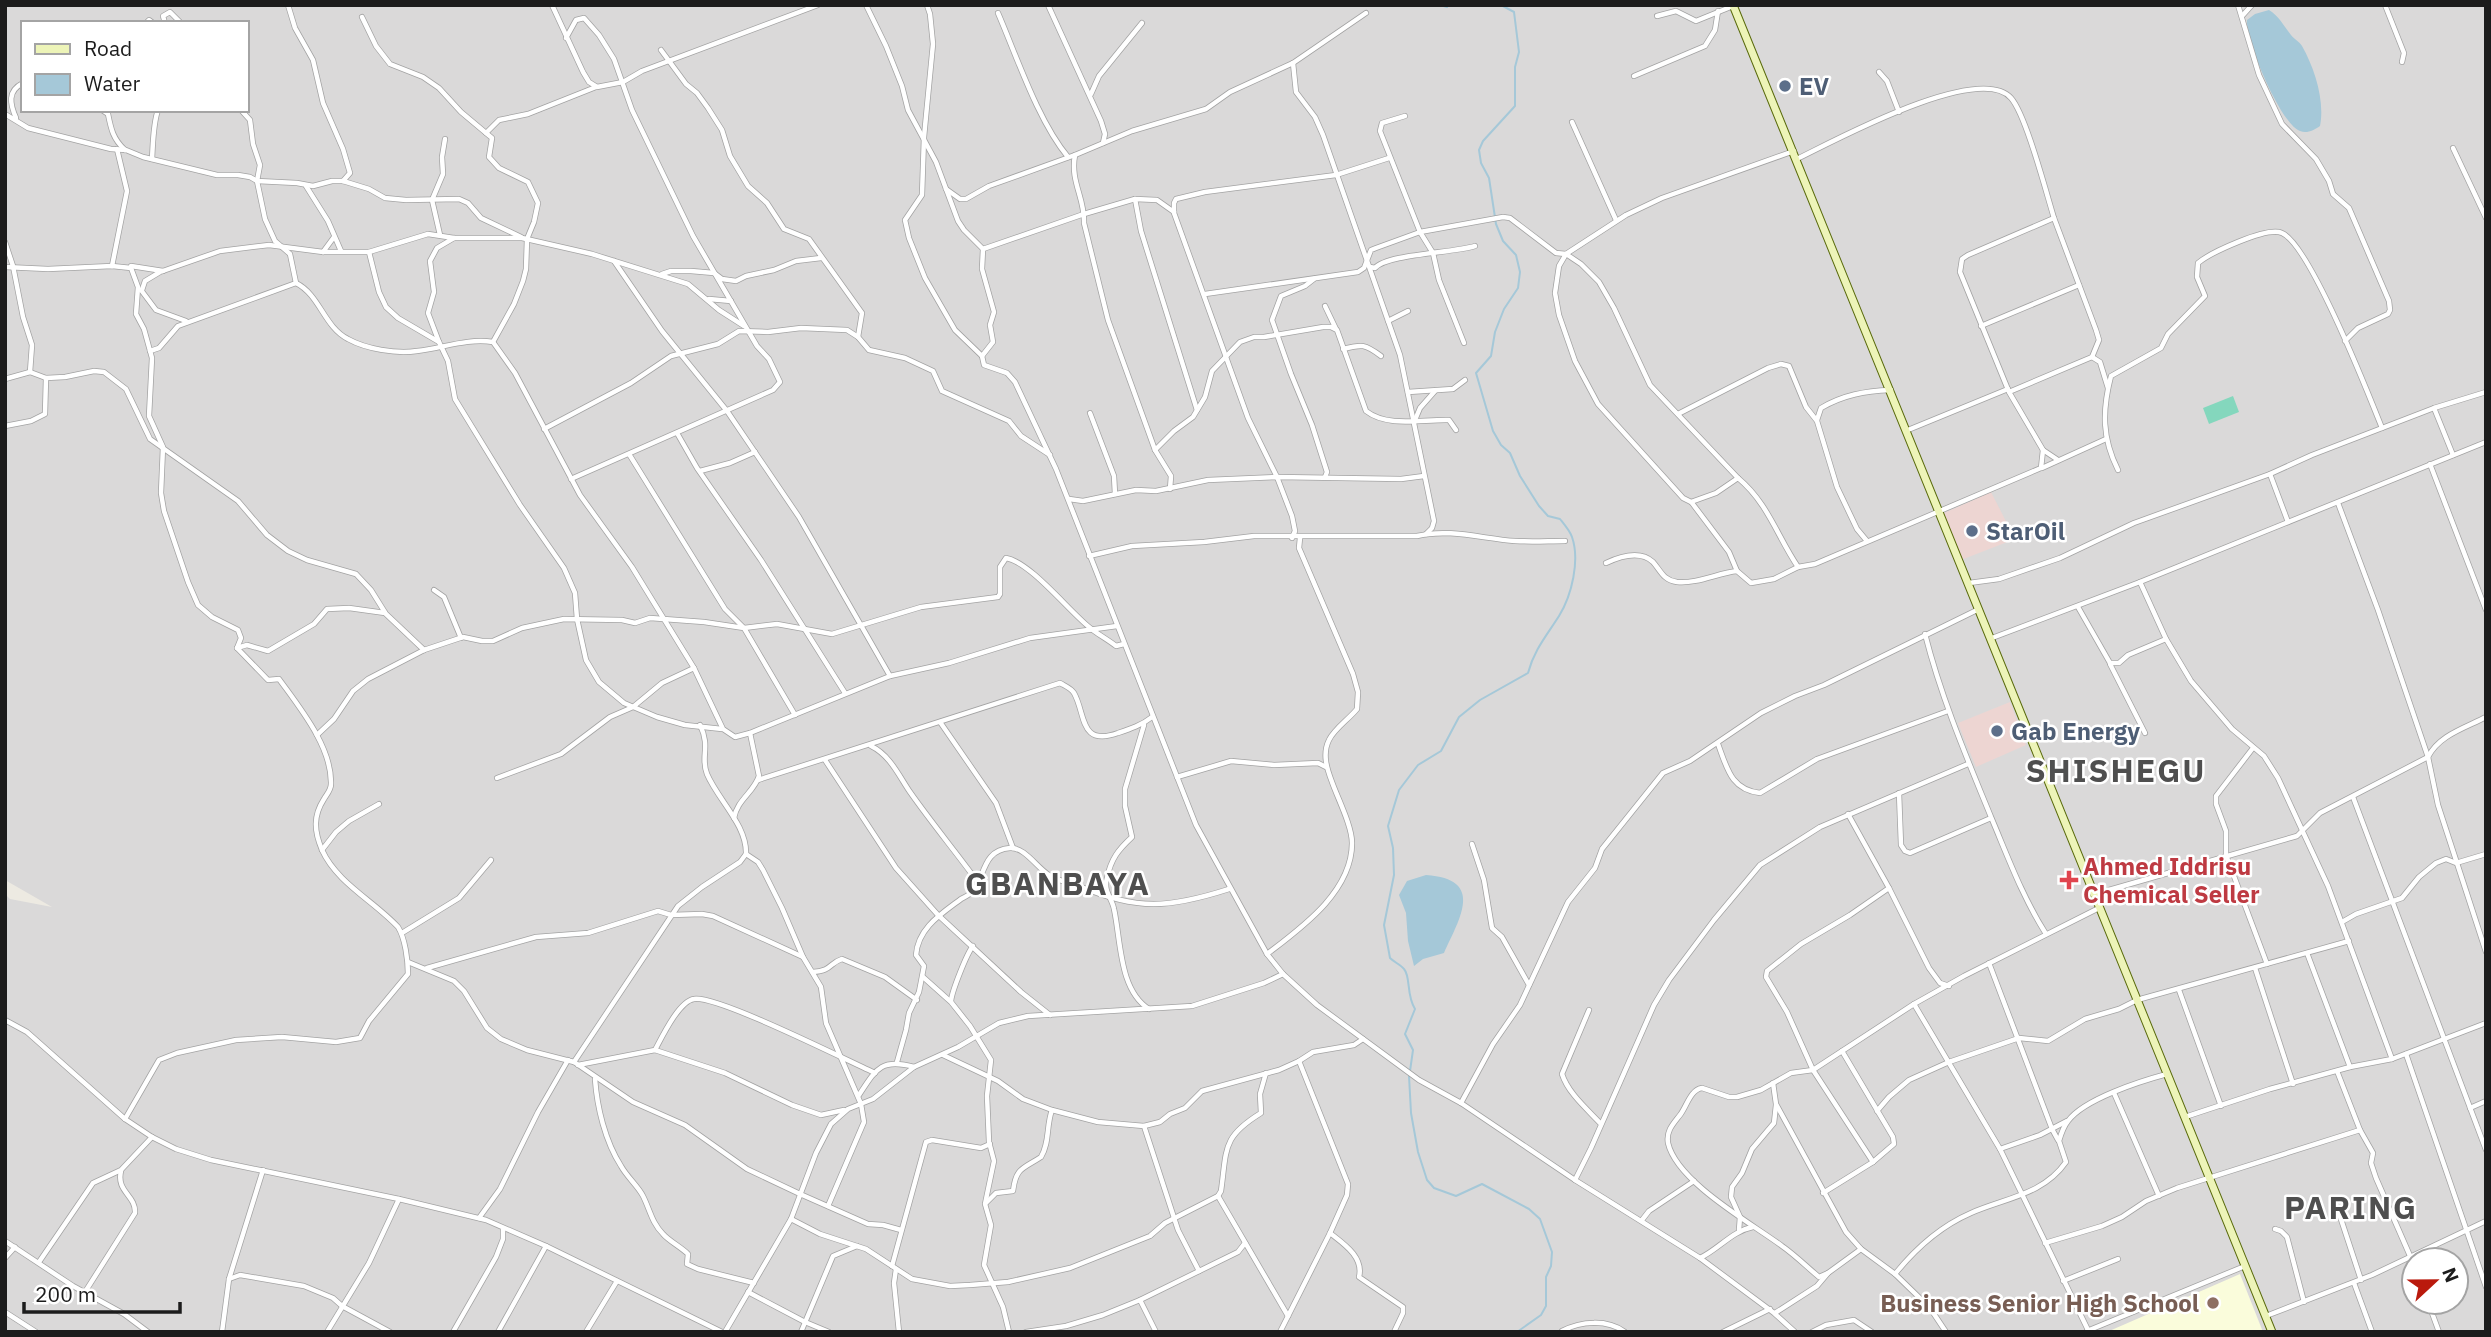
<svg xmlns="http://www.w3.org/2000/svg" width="2491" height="1337" font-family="'IBM Plex Sans',sans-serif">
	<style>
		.residential { fill: #dad9d9; fill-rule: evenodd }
		.commercial { fill: #edd5d2 }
		.education { fill: #fafcdb }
		.pitch { fill: #84d7bd }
		.water { fill: #a5c8d8 }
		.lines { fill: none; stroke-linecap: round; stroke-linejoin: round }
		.stream { stroke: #a5c8d8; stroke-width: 2 }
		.minor-casing { stroke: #a3a3a3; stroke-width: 6 }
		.secondary-casing { stroke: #596a0c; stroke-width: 9 }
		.minor { stroke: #fff; stroke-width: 4.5 }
		.secondary { stroke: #edf4b8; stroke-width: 7 }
		.service-dot { fill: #5c6f8a; stroke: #fff; stroke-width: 2.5 }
		.health-dot { fill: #e0444e; stroke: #fff; stroke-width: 2.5 }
		.education-dot { fill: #8d6e63; stroke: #fff; stroke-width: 2.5 }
		.labels { text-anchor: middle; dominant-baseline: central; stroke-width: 5; stroke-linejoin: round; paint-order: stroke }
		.service-label { font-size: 24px; font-weight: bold; fill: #4e5e75; stroke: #fff; text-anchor: start }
		.health-label { font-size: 24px; font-weight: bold; fill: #be3a42; stroke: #fff; text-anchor: start }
		.education-label { font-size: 24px; font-weight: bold; fill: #785e54; stroke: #fff; text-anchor: end }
		.district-label { font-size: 32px; font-weight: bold; letter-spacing: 2px; fill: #4f4f4f; stroke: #fff }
	</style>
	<rect width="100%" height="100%" fill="#edeae2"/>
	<path class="residential" d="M5,5H2486V1332H5V894L10,899L52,907L5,880ZM23,23H247V110H23ZM2414,1260H2456V1302H2414Z"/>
	<g class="commercial">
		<polygon points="1991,492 2015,539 1961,560 1942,514"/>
		<polygon points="2010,702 2026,745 1976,767 1958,723"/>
	</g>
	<polygon class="education" points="2240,1274 2263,1332 2107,1332"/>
	<polygon class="pitch" points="2233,396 2239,412 2209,424 2203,408"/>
	<g class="water">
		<path d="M2269,10C2280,17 2283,25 2291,35C2294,39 2299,41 2302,46C2315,69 2325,101 2320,126C2314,130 2307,134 2300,131C2281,125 2245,39 2247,20L2255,14Z"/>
		<path d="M1426,875C1485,879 1460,918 1444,953L1423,959L1414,966L1408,941L1406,913L1399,895L1407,881Z"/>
	</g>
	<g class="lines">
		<g class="stream">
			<polyline points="1440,5 1447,7 1448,5"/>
			<path d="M1410,1071L1413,1050L1405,1034L1415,1009C1406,995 1411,977 1404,969C1401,965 1394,962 1390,958L1384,925L1394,875L1393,848L1388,826L1399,790L1418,765L1441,751L1459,717L1480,700L1528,673C1534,650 1547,635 1559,616C1572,595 1580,560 1572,537C1570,531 1564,524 1560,519L1548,516L1539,506L1520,476L1510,453L1501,445L1493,431L1476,373L1491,356L1495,332L1504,309L1518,288L1520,272L1516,255L1503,241L1496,224L1489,178L1481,163L1479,150L1483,141L1515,106V67L1519,52L1514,12L1501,5"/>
			<polyline points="1409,1076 1411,1113 1418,1152 1427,1180 1434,1188 1456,1196 1482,1184 1529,1209 1540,1219 1552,1252 1551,1266 1546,1277 1546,1306 1541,1315 1517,1332"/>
		</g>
		<defs>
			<g id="minor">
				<polyline points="288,5 295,28 313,60 323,103 343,149 350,173 343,181"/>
				<polyline points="552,5 583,72 589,82 597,87 623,82 642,71 818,5"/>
				<polyline points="866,5 886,46 902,86 908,110 936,162 958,221 964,230 983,249 982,269 994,312 990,325 993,342 982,356"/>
				<polyline points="927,5 930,14 933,44 924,137 922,195 905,220 909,238 925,278 955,330 982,356 984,365 1007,373 1015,382 1056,469 1196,825 1267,954 1283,974 1317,1005 1419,1080 1461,1103 1575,1180 1700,1258 1774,1313 1795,1332"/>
				<polyline points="1048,5 1101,121 1105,134 1103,143"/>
				<polyline points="2238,5 2259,75 2282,124 2316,159 2329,181 2333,194 2349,208 2389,301 2390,310 2388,314 2358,328 2345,341"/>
				<polyline points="2385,5 2404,53 2402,62"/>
				<path d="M998,13C1017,57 1038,121 1068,157"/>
				<polyline points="2243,15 2252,5"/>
				<polyline points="1657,16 1676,11 1696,21 1733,6"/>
				<polyline points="362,17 376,46 390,64 423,77 439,88 461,112 492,138 489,157 499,168 528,182 538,203 534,222 527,239 526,269 523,281 514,304 493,342"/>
				<polyline points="146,23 149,20 153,23"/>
				<polyline points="165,23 163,16 170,12 181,23"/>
				<polyline points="566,38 576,20 584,18 599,35 614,59 632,110 693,236 757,346 769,359 780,382 773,390 571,479"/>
				<polyline points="661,50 686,84 697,93 708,108 722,130 730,156 748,186 767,203 784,229 809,239 862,313 858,337"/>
				<polyline points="1293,63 1296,92 1315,117 1323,135 1400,355 1434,521 1432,528 1426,534"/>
				<polyline points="1879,72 1887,81 1899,112"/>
				<polyline points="1634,76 1705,46 1715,30 1718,11"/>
				<polyline points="1091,94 1099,76 1142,23"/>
				<path d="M102,110L108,114C111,129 113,139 125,150"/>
				<polyline points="241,110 250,120 253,144 260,165 257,181 265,219 275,241 290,254 296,283"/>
				<polyline points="5,114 28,128 111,149 126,150 143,157 217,175 238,175 250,177 257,181 297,183 313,186 332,181 343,181 369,189 385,198 406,200 459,199 468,203 481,218 521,237"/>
				<polyline points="1405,116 1382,123 1380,131 1420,232 1433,253 1439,280 1464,343"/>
				<path d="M16,118C10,104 7,91 23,83"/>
				<polyline points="1572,122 1616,220"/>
				<polyline points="486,133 499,120 528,114 596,87"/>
				<polyline points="2453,148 2486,218"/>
				<path d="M1794,151L1662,198L1626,215L1566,254L1559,266L1555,293L1559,315L1575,361L1598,404L1683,498L1691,502L1716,493L1738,478C1768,503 1777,536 1798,567"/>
				<path d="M1075,155C1070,182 1085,198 1084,223L1108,320L1155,450L1171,476L1170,489"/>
				<path d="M152,159C153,144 153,124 158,110"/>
				<path d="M1797,159C1834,141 1979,62 2011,98C2026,115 2046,192 2054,218"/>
				<polyline points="306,186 328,221 341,251"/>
				<polyline points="946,189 960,199 966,199 989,186 1075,155 1132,131 1206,109 1230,92 1293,63 1366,13"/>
				<polyline points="1135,199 1141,231 1197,410"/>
				<polyline points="440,235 432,200 443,174 442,157 445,139"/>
				<polyline points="5,242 13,266 23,317 32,345 30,372"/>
				<polyline points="983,249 1084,214 1135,199 1157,200 1174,212"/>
				<polyline points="323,252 334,237"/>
				<polyline points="369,252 379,292 386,307 398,318 439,342 448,361 455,399 520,505 564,568 575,593 577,619 586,660 599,682 624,703 657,717 685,725 722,729"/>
				<polyline points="614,261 662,331 727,411 799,517 890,676"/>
				<polyline points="112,266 127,191 117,149"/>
				<polyline points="131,266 163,271"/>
				<path d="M5,267L48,269L112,266L131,268L138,287L136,314L144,329L152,358L149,416L163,447L161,493L164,511L188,582L198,605L212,617L238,630L241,638L237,648L268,680L279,679C300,708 332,747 331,784C331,790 327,794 324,799C313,816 314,831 322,850C337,883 374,901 398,927C405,938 408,960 408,974L369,1021L360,1038L336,1042L282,1037L236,1040L177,1053L159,1060L125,1119"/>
				<path d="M1370,267L1375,268C1387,254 1453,253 1475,246"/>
				<polyline points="662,274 671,271 691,271 714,273 722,279 736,281 746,276 774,270 796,261 821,258"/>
				<polyline points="1314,279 1305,286 1281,296 1272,320 1291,374 1312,425 1327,472 1325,477"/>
				<polyline points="141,290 156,310 186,321"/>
				<polyline points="142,290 145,281 160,272 220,251 269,245 323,252 369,252 428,234 454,238 522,238 592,254 688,284 719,310 744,326"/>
				<polyline points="1205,294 1358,272 1364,268 1371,250 1376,248 1420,232 1503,217 1510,218 1556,253 1566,254 1581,264 1599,282 1614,308 1650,385 1738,478"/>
				<polyline points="709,299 731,301"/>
				<polyline points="1325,306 1336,329"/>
				<polyline points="1388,321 1408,311"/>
				<polyline points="1981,326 2079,285"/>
				<polyline points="439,342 428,313 434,292 430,261 437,248 454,238"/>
				<path d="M1343,349C1362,344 1365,344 1381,356"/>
				<path d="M150,351L159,348L178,326L296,283C320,295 324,327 348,339C366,349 396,354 417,351C443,348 467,338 493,342L515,373L580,495L632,567L694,668L723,729L735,737L750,733L890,676L949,663L1030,638L1117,626"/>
				<polyline points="2092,357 2100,362 2108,388"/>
				<polyline points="5,379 30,372 46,378 65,377 94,371 104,372 126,389 150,439 238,501 267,535 288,551 307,560 356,574 371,590 386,614 424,650"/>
				<polyline points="1408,392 1453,389 1465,380"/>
				<polyline points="2434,408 2453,455"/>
				<polyline points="1090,413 1114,476 1115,494"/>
				<polyline points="1678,414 1768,368 1781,364 1789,366 1806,407 1817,421 1837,487 1857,529 1867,541"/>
				<polyline points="1415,420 1420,408 1435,391"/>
				<path d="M1817,420L1821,408C1843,395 1865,391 1891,390"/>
				<polyline points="5,426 31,421 45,414 46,378"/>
				<polyline points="544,429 631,383 671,356 718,344 739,331 768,332 801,328 847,330 858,337 869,350 905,358 933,371 942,391 1009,421 1021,436 1050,455"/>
				<polyline points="1908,430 2008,389"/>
				<polyline points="677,433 697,468 761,560 845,693"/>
				<path d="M1155,450L1174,431L1193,417L1205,397L1212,371L1240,342L1254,337H1264L1323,327H1331L1337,330L1366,411C1388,428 1423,419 1449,420L1456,430"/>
				<polyline points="2043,450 2058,460"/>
				<polyline points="629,454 725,609 744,628 795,715"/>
				<polyline points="2430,464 2486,610"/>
				<polyline points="2042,468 2106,439"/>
				<path d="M2118,470C2102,438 2102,411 2111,376L2161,348L2168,334L2205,296L2197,277L2198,263C2210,253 2267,226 2282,233C2310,245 2368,393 2382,428"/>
				<polyline points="700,471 730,463 755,452"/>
				<polyline points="2270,474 2288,522"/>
				<polyline points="1069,499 1083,501 1136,490 1156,491 1208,480 1277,477 1401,479 1424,476"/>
				<polyline points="1692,503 1729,552 1737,571"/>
				<polyline points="2338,503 2378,610 2428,757 2438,805 2486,952"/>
				<polyline points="1292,538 1295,531 1292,516 1277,477 1248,418 1174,213 1174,203 1176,199 1205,192 1336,175 1389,158"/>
				<path d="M1089,556L1132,546L1204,542L1254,536H1417C1449,528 1484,539 1515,541C1532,542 1548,541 1565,541"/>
				<path d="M1606,563C1619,557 1640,550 1653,562C1661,571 1663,580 1677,582C1697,584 1718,573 1737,571L1751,583L1774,579L1798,567L1815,564L2041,468L2043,450L2009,392L1960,272L1962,259L1968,255L2054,218L2096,330L2099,340L2092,357L2009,392"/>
				<polyline points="2140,582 2166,639 2191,681 2232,729 2264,756 2278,778 2328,886 2392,1059"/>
				<polyline points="1969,583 1999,579 2060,558 2134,523 2270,474 2312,455 2434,408 2486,392"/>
				<polyline points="434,590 444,597 461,638"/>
				<polyline points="2078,607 2110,663 2119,663 2128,655 2166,639"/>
				<path d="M1925,634C1941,697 1966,756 1991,817C2008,857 2022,896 2046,934"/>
				<polyline points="1992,638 2140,582 2486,442"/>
				<polyline points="237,648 247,645 268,651 314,624 327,609 349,608 385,613"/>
				<polyline points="2110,664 2145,733"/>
				<polyline points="940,722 996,803 1013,848"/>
				<path d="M1144,725L1125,789V806L1132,837C1118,850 1111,859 1107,878C1103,891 1112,898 1114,909C1121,941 1119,990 1149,1009"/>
				<path d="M317,735L334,719L353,691L368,679L424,650L463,637L482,641H493L522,628L564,619L622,620L635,623L650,618L704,622L744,628L777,624L832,634L921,607L998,597L1000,594V567L1006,558C1030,562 1068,610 1089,627C1097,634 1107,639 1116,646L1124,644"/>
				<path d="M1718,744C1727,768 1731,790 1760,793L1817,759L1948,711"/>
				<path d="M871,746C890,755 899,776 910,792C931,822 955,851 977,881"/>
				<polyline points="2253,748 2216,796 2216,804 2226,831 2226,855 2267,964"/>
				<polyline points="825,760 896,868 938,915 1021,992 1050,1015"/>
				<polyline points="1177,777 1231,761 1274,765 1318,763 1326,767"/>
				<polyline points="497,778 561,754 610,717 633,707 662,683 694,668"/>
				<path d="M758,780L1060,683C1065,686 1071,688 1074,693C1086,714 1079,747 1118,733C1130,729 1142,725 1152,717"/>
				<polyline points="1899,793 1901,845 1905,851 1910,853 1991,818"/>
				<polyline points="2353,797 2486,1150"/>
				<polyline points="1848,814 1889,888 1929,968 1940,983 1949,986"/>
				<path d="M734,818C737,800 754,792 759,776L750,733"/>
				<polyline points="1472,844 1484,880 1492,928 1502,937 1529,985"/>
				<polyline points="322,850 336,832 349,821 379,804"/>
				<polyline points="746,854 758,862 763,870 782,908 803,957 821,987 826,1023 861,1104 864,1122 828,1206"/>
				<path d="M2095,894L2297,836L2320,813L2428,757C2439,735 2465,728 2486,717"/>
				<polyline points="2342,922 2356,914 2402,898 2419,877 2436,863 2446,859 2456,863 2486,854"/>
				<polyline points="402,933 459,898 491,860"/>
				<polyline points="2307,953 2350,1067"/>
				<path d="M1267,954C1301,928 1352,892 1352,843C1352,826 1338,799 1332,782C1327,769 1322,754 1329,740C1334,729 1349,719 1357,709L1358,692L1353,674L1299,548L1300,538"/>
				<polyline points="408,962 454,981 464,991 487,1028 501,1039 527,1050 574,1062 633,1102 685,1125 747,1169 800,1194 868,1224 883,1225 901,1230"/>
				<polyline points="1989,963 2052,1129 2058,1140"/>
				<polyline points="427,968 536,937 588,933 658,911 671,915 702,914 713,916 803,957"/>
				<polyline points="2255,968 2293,1084"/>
				<path d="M813,972C832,971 829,963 842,959L885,977L917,1000"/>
				<polyline points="923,977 951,1002 970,1026 991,1060 987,1096 989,1142 994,1161 985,1204 991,1225 984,1265 1003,1307 1009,1332"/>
				<polyline points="2179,990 2221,1106"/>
				<path d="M951,1001C952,991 967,953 973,946"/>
				<polyline points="1914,1004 2000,1149 2088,1330"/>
				<path d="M1589,1010L1562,1074C1568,1093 1587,1109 1601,1124"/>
				<polyline points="5,1020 27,1032 125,1119 152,1137 176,1149 211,1160 399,1199 486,1220 546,1246 722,1332"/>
				<path d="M655,1050C662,1037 679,1001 694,999C717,995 846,1060 875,1073"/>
				<polyline points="2406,1054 2486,1287"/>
				<polyline points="943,1055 998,1081 1023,1099 1052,1110 1098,1122 1144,1126 1178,1230 1199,1271"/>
				<path d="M574,1062L678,906L702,887L740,862L746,854C747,825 718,800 707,774C700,757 711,747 700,725"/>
				<path d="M897,1062L906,1030L909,1013L919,992L924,966L916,955C918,928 941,914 961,899C965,897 971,894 974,890C985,875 983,850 1010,848C1025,847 1037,868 1049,875C1057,881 1069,882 1079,886C1137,911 1170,908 1229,889"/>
				<polyline points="578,1065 655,1050 725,1073 792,1105 821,1115 844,1110"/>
				<polyline points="2337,1071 2360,1130 2373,1153 2371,1163 2376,1178 2414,1265"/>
				<path d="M595,1079C597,1107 605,1141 621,1166C627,1177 638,1186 643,1196C650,1210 652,1223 663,1234C669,1241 681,1247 688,1254L687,1264L698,1269L754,1283"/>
				<polyline points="1773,1083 1776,1104 1846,1232 1861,1249 1895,1274 1930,1308 1946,1332"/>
				<polyline points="2114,1093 2159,1196"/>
				<path d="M859,1095C876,1069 881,1058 914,1067"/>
				<polyline points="1461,1103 1493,1044 1520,1005 1568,902 1595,868 1602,849 1663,773 1690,761 1761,713 1795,696 1824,685 1979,609"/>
				<polyline points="2470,1108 2486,1101"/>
				<polyline points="1877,1111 1889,1097 1909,1080 1949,1062 2019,1038 2048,1041 2085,1019 2119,1009 2137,1000 2349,941"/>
				<polyline points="2185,1117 2270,1089 2350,1067 2392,1059 2486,1023"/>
				<polyline points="1144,1126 1160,1122 1170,1114 1185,1108 1202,1091 1279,1070 1299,1061"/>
				<polyline points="2000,1149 2040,1135 2067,1121"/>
				<polyline points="1873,1162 1813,1070 1787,1012 1766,977 1767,971 1801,944 1850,915 1889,888"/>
				<polyline points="1575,1180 1591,1148 1654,1005 1669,980 1714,920 1760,865 1820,827 1968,764"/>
				<polyline points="1823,1193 1873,1162 1894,1144 1893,1137 1842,1051"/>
				<polyline points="1218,1196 1288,1316"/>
				<polyline points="2335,1201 2361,1280"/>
				<path d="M986,1203L996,1193L1013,1191C1016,1167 1023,1169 1041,1157C1050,1142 1046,1126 1052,1110"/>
				<polyline points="479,1218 500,1189 538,1112 568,1060"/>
				<path d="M791,1219L820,1234L866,1249L912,1279L950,1286L970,1285L1008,1282L1070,1268L1150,1236L1165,1223L1218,1196L1221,1191C1227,1148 1222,1137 1261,1113L1260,1094L1266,1073"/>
				<polyline points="1642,1220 1649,1211 1694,1181"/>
				<polyline points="2275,1229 2281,1231 2287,1237 2304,1302"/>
				<polyline points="1739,1230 1740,1217 1731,1197 1732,1187 1742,1173 1752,1149 1774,1123 1776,1105"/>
				<path d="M1330,1233C1344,1244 1364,1257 1359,1277L1403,1307V1313L1394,1332"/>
				<polyline points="5,1241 73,1286 124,1314 148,1332"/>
				<polyline points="2045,1243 2102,1226 2122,1217 2146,1201 2177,1188 2360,1130"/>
				<polyline points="5,1258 15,1247"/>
				<path d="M1700,1258C1719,1249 1732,1231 1753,1227"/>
				<polyline points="39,1262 93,1183 121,1170 152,1137"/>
				<polyline points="892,1266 926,1142 932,1140 981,1148 990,1144"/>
				<polyline points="896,1269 894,1283 899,1332"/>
				<path d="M1828,1273L1819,1277C1807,1267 1795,1255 1782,1246C1751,1223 1677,1182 1668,1143C1666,1131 1673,1124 1680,1115C1687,1106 1690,1090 1702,1088L1729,1097H1737L1761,1090L1791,1073L1813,1070L1914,1004L1964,976L2099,908"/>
				<path d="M1895,1274C1916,1248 1941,1226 1971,1213C2005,1198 2043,1195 2066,1162L2059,1141C2061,1134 2063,1127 2068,1121C2084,1099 2141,1081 2167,1074"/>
				<polyline points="229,1279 240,1275 304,1286 333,1298 342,1306 390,1332"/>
				<polyline points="2063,1281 2118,1259"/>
				<polyline points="2354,1283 2372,1332"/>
				<path d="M85,1292L135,1213C136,1195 116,1192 121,1171"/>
				<polyline points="748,1292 805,1322 829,1332"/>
				<polyline points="1140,1300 1156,1332"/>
				<polyline points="2428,1302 2439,1332"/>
				<polyline points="5,1312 36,1332"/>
				<polyline points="1775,1313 1817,1286 1828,1273 1861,1249"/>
				<polyline points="2266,1316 2372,1275 2486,1221"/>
				<path d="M1562,1331C1581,1321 1607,1319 1625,1332"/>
				<polyline points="2087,1331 2245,1266"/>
				<polyline points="222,1332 229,1279 263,1170"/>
				<polyline points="327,1332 369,1263 399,1199"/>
				<polyline points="453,1332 496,1257 503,1239 503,1229"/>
				<polyline points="498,1332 546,1246"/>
				<polyline points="586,1332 617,1281"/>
				<polyline points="725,1332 791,1219 816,1153 831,1124 848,1109 873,1099 914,1067 958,1047 999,1023 1028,1016 1192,1006 1264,983 1283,974"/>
				<polyline points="801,1332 833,1256 857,1246"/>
				<polyline points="1026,1332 1066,1326 1103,1315 1140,1300 1238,1252 1245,1243"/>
				<polyline points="1280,1332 1330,1233 1347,1195 1348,1184 1299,1061 1313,1052 1354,1045 1363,1039"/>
				<polyline points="1723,1332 1770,1309"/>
				<polyline points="1812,1332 1826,1325 1854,1320 1872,1332"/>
			</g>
			<polyline id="secondary" points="1733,5 2272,1332"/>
		</defs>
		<use href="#minor" class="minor-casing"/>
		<use href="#secondary" class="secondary-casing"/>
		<use href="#minor" class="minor"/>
		<use href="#secondary" class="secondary"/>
	</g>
	<g class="service-dot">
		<circle cx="1785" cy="86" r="7"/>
		<circle cx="1972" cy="531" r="7"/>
		<circle cx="1997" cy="731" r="7"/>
	</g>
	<path class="health-dot" d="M2065.5 869.5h7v7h7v7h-7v7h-7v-7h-7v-7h7z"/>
	<circle class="education-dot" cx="2213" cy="1303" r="7"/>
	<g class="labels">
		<g class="service-label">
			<text x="1799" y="86">EV</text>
			<text x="1986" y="531">StarOil</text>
			<text x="2011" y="731">Gab Energy</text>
		</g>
		<g class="health-label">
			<text x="2083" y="866">Ahmed Iddrisu<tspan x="2083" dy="28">Chemical Seller</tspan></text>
		</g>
		<g class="education-label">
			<text x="2199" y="1303">Business Senior High School</text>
		</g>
		<g class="district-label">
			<text x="2116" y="770">SHISHEGU</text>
			<text x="1058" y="883">GBANBAYA</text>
			<text x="2351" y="1207">PARING</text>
		</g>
	</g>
	<rect width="2491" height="1337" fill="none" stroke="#1c1c1c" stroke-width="14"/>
	<rect x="21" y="21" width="228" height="91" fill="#ffffff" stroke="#a4a4a4" stroke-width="2"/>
	<rect x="35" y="44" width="35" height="10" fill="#edf4b8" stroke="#a4a4a4" stroke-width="2"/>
	<text x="84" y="56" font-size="21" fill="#1c1c1c">Road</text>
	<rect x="35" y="74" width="35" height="21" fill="#a5c8d8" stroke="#a4a4a4" stroke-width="2"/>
	<text x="84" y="91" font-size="21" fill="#1c1c1c">Water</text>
	<g transform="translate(2435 1281) rotate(68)"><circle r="33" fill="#ffffff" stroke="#a4a4a4" stroke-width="2"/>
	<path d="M0-5L12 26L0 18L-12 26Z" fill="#ba1a0d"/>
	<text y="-10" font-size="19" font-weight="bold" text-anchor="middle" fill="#1c1c1c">N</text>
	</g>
	<path d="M24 1302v10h156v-10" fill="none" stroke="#1c1c1c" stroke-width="3.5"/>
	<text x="35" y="1302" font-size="21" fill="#1c1c1c" stroke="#ffffff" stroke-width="5" paint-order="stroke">200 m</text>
</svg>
